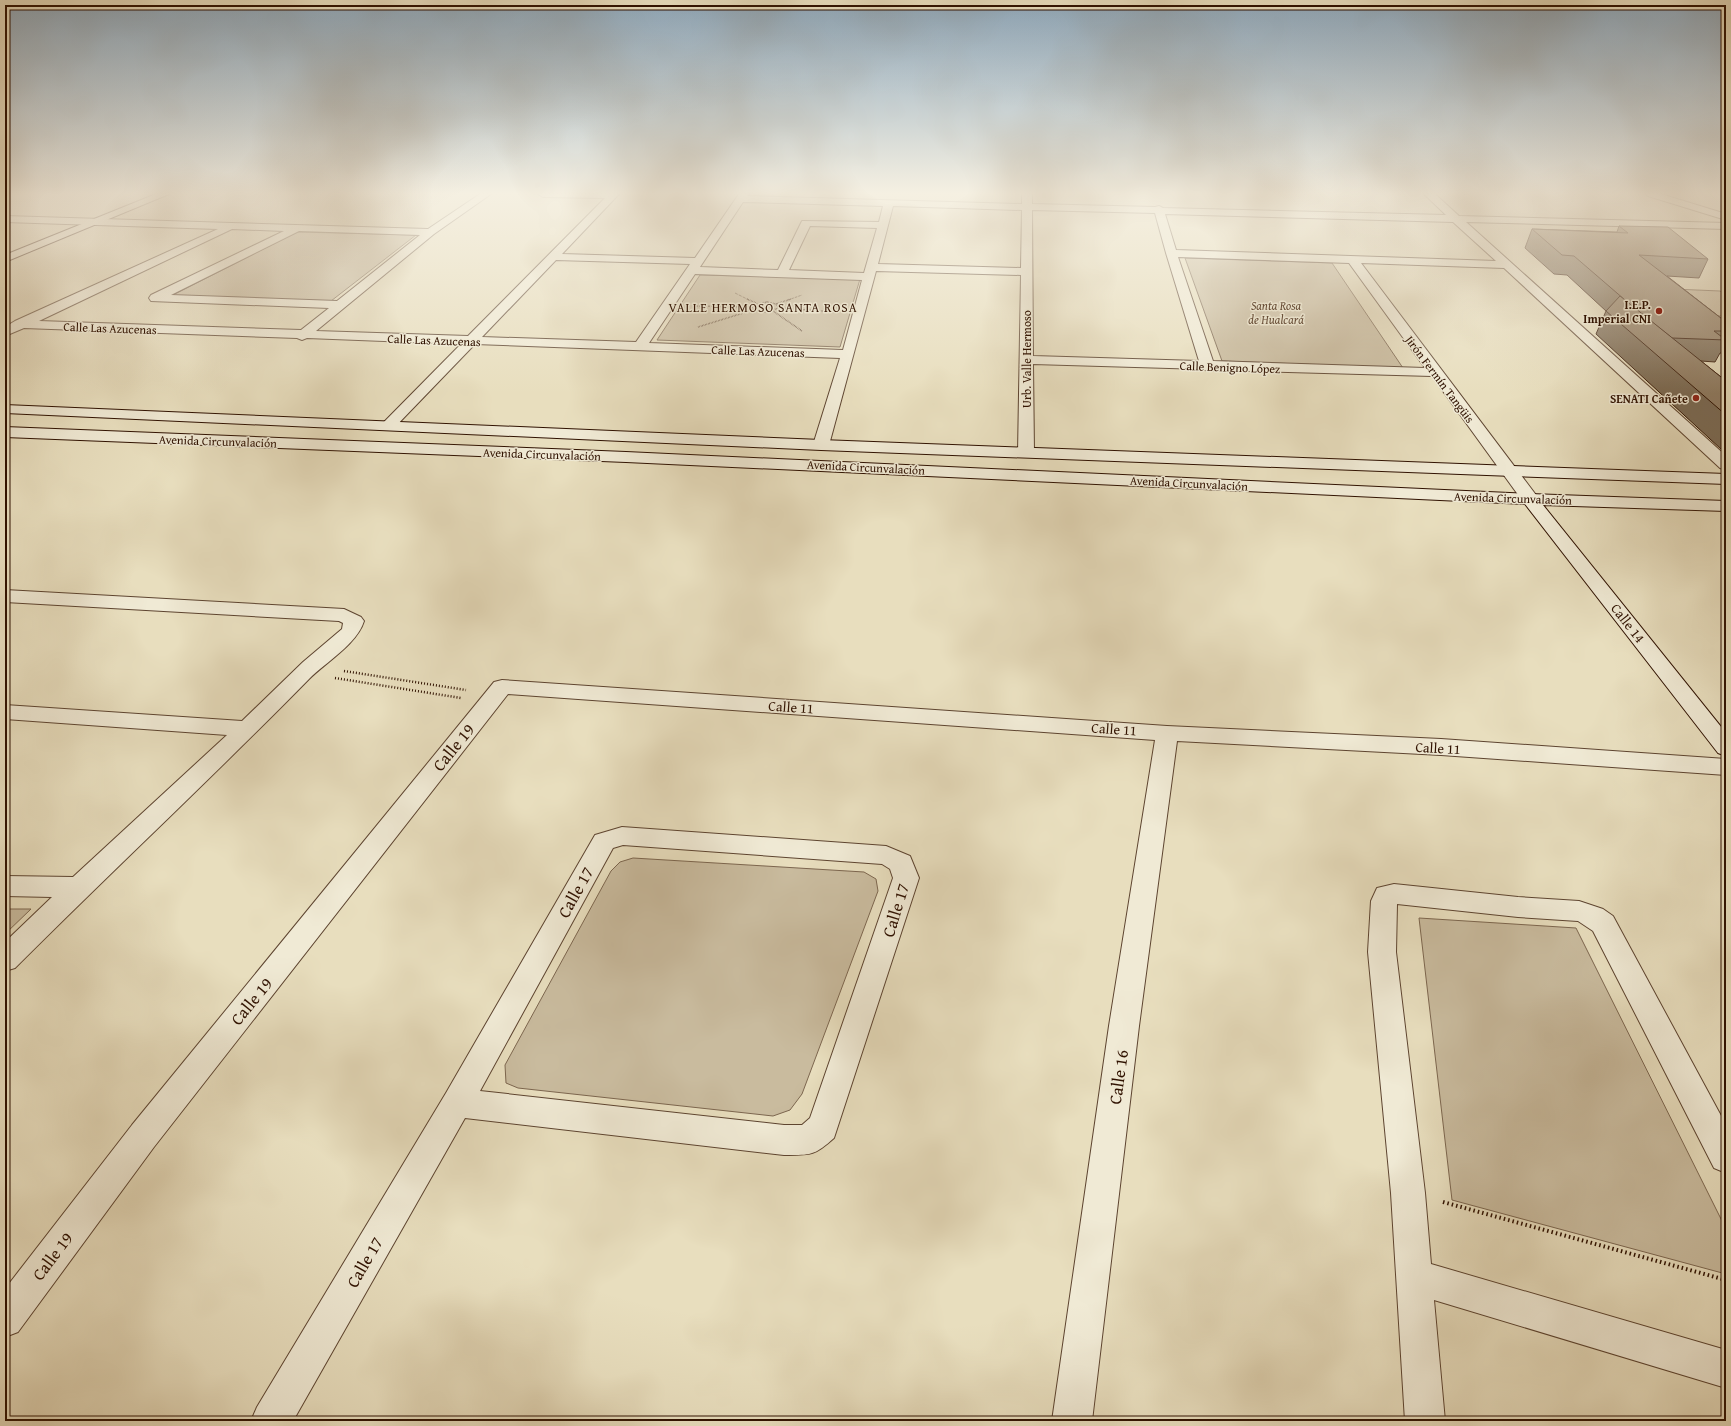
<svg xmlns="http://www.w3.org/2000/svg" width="1731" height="1426" font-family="'Gentium Book Plus',serif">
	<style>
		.green { fill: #c9bb9e; stroke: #7c664f }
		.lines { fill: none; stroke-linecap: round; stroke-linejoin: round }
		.street-casing { stroke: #5d4430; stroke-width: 2 }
		.secondary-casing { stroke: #2f1100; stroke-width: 2 }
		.path-far3 { stroke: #2f1100; stroke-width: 1; stroke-dasharray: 0.5 1; stroke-linecap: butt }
		.path-far2 { stroke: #2f1100; stroke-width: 1.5; stroke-dasharray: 0.5 1; stroke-linecap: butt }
		.path-far1 { stroke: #2f1100; stroke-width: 2.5; stroke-dasharray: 1 2; stroke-linecap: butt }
		.path { stroke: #2f1100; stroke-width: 4; stroke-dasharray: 1.5 3; stroke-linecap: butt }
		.street { fill: #f0ead5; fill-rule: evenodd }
		.secondary { fill: #f0ead5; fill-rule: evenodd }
		.wall { fill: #7b6b55; stroke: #2f1100 }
		.building { fill: #8f7c63; stroke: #2f1100 }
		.poi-dot { fill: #8f2418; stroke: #f0ead5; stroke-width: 1.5 }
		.labels { text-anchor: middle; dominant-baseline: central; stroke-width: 3; stroke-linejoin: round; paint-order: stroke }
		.far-poi-label { font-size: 12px; font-weight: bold; fill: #2f1100; stroke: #f0ead5; text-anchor: end }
		.far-park-label { font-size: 12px; font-style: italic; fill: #654c37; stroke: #f0ead5 }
		.far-street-label { font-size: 12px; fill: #2f1100; stroke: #f0ead5 }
		.far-neighbourhood-label { font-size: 13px; letter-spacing: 1px; fill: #2f1100; stroke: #f0ead5 }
		.street-label { font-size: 14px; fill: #2f1100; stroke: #f0ead5 }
		.near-street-label { font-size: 17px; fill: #2f1100; stroke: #f0ead5 }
	</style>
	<rect width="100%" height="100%" fill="#e8debe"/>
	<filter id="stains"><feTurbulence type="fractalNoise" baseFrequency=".005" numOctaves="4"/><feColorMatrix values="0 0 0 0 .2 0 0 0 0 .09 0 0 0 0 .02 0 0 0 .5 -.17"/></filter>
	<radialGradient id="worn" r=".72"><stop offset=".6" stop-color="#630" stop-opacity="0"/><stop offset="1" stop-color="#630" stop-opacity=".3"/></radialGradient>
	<g class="green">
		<polygon points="297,232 416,235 331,301 171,296"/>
		<polygon points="1185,258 1332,263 1403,368 1222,361"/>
		<polygon points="700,275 860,279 840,347 657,340"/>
		<polygon points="1673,289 1720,291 1726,295 1726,316 1708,316"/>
		<polygon points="633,858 864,872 876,879 878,891 802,1094 790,1110 773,1116 518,1088 506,1083 505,1065 611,871 620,862"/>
		<polygon points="5,909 31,909 5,934"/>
		<polygon points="1419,918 1576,928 1726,1229 1726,1274 1452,1200"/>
	</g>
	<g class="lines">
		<defs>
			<g id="street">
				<path d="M480,194H491L434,234L316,331L468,336L605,198L543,197L538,194H619L562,254L695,258L739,194H749L747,196L1022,204V194H1032V204L1155,207L1159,206L1163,208L1446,215L1424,194H1435L1459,216L1726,223V229L1466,222L1726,456V470L1720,468L1504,268L1361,263L1536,495L1538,499L1536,503L1530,504L1524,503L1432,376L1213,370L1208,371L1203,369L1033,364L1034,453L1032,456H1020L1018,453L1021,275L876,271L829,445L827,448H815L813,445L840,358L475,344L393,429H383L380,426L383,423L461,344L307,338L302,340L297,338L24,328L5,336V327L15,321L218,229L5,222V216L428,229ZM743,202L883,206L879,222L802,221L778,270L700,267ZM893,206L1022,210L1021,268L878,264ZM1032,210L1155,213L1166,253L1199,361L1033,356ZM1165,214L1453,222L1496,261L1176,250ZM810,226L877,228L864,273L789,270ZM232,229L284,231L151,295L149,298L151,301L329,308L301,330L39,321ZM299,231L420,235L337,301L171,295ZM1178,257L1349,263L1425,368L1213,361ZM556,260L690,264L636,342L482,337ZM695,274L862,280L843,350L649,343Z"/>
				<polygon points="1646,194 1661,194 1726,214 1726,220 1648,196"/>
				<path d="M5,590L344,609L361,617L364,621C357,644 326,662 309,679C213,777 112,871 15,968L5,971V942L52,897L5,896V876L73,877L227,735L5,719V705L242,721L303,662L342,629L343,623L339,621L5,602Z"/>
				<polygon points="502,680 1167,726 1441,739 1726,759 1726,775 1441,755 1177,741 1139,1026 1092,1421 1052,1421 1109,1026 1155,740 508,694 154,1147 18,1332 5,1337 5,1289 132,1125 494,682"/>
				<path d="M622,827L886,846L910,856L919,878L834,1138C814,1156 811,1155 784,1155L465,1118L293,1421H251L257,1407L446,1093L595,835ZM623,845L882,864L890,869L893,878L810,1118L802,1125H784L480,1091L613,848Z"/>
				<polygon points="1394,884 1518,897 1579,901 1603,909 1613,916 1726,1125 1726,1173 1714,1168 1593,931 1578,921 1518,917 1397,904 1396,952 1425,1193 1431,1264 1726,1350 1726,1388 1434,1300 1445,1421 1405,1421 1391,1193 1368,952 1371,901 1377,888"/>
			</g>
			<g id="secondary">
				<polygon points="156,194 169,194 5,262 5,255"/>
				<polygon points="5,405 821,440 1726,474 1726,484 821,450 5,413"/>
				<polygon points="5,427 626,452 1530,494 1726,501 1726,511 1543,505 1726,733 1726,756 1718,753 1525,504 626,462 5,437"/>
			</g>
		</defs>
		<use href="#street" class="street-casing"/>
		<use href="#secondary" class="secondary-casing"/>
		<g class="path-far3">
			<polyline points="735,293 749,300"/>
			<polyline points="788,300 802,295"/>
		</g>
		<g class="path-far2">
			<polyline points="747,299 756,303"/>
			<polygon points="767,302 776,304 779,308 765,312 751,309 753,305"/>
			<polyline points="776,304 791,299"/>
			<polyline points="693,306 751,307"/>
			<polyline points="779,308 835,312"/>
			<polyline points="773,311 802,331"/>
			<polyline points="698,327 753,310"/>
		</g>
		<g class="path-far1">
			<polyline points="344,671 466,690"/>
			<polyline points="335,678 461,698"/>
		</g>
		<polyline class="path" points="1443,1202 1726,1280"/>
		<use href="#street" class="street"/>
		<use href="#secondary" class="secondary"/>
	</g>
	<polygon class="wall" points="1619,226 1708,259 1699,278 1667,276 1726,322 1726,353 1720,353 1715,362 1701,361 1726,381 1726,450 1722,450 1596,334 1606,311 1567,275 1554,274 1525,248 1532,229 1617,232"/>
	<g class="building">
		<polygon points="1619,226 1668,227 1708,259 1639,255 1726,322 1726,331 1714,331 1726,340 1672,338 1632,306 1574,256 1562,255 1532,229 1628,233"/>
		<polygon points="1620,296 1726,381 1726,415 1606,311"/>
	</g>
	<linearGradient id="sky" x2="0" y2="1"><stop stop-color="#8fa9bd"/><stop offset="0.49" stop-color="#f5f0e2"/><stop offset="1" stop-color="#f5f0e2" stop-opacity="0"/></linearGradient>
	<rect width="1731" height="394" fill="url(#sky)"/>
	<g class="poi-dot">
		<circle cx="1659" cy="311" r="4"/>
		<circle cx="1696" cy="398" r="4"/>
	</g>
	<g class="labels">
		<g class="far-poi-label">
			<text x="1651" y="304">I.E.P.<tspan x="1651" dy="14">Imperial CNI</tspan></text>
			<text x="1688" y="398">SENATI Cañete</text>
		</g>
		<g class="far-park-label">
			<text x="1276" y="305">Santa Rosa<tspan x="1276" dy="14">de Hualcará</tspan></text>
		</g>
		<g class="far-street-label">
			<text transform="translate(110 328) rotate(2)">Calle Las Azucenas</text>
			<text transform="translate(434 340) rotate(2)">Calle Las Azucenas</text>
			<text transform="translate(758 351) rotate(2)">Calle Las Azucenas</text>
			<text transform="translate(1026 359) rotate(-90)">Urb. Valle Hermoso</text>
			<text transform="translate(1230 367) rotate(2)">Calle Benigno López</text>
			<text transform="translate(1440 379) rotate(53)">Jirón Fermín Tangüis</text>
			<text transform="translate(218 441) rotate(2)">Avenida Circunvalación</text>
			<text transform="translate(542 454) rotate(2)">Avenida Circunvalación</text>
			<text transform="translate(866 467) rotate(3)">Avenida Circunvalación</text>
			<text transform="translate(1189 483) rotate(3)">Avenida Circunvalación</text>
			<text transform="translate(1513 498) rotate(2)">Avenida Circunvalación</text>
		</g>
		<g class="far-neighbourhood-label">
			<text x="763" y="307">VALLE HERMOSO SANTA ROSA</text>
		</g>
		<g class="street-label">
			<text transform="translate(1628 623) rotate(52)">Calle 14</text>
			<text transform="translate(791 707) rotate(4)">Calle 11</text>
			<text transform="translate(1114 729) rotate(4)">Calle 11</text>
			<text transform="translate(1438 748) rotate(3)">Calle 11</text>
		</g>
		<g class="near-street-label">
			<text transform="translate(453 747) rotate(-51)">Calle 19</text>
			<text transform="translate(575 892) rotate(-61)">Calle 17</text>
			<text transform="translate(895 910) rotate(-73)">Calle 17</text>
			<text transform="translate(251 1001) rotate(-51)">Calle 19</text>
			<text transform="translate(1118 1077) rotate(-82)">Calle 16</text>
			<text transform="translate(52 1256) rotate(-53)">Calle 19</text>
			<text transform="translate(364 1262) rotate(-60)">Calle 17</text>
		</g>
	</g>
	<rect width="1731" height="1426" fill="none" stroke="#e8debe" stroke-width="20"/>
	<rect x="6" y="6" width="1719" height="1414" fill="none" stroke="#2f1100" stroke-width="2"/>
	<rect x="10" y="10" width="1711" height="1406" fill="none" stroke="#2f1100"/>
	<rect width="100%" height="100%" filter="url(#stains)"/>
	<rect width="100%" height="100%" fill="url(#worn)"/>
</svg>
